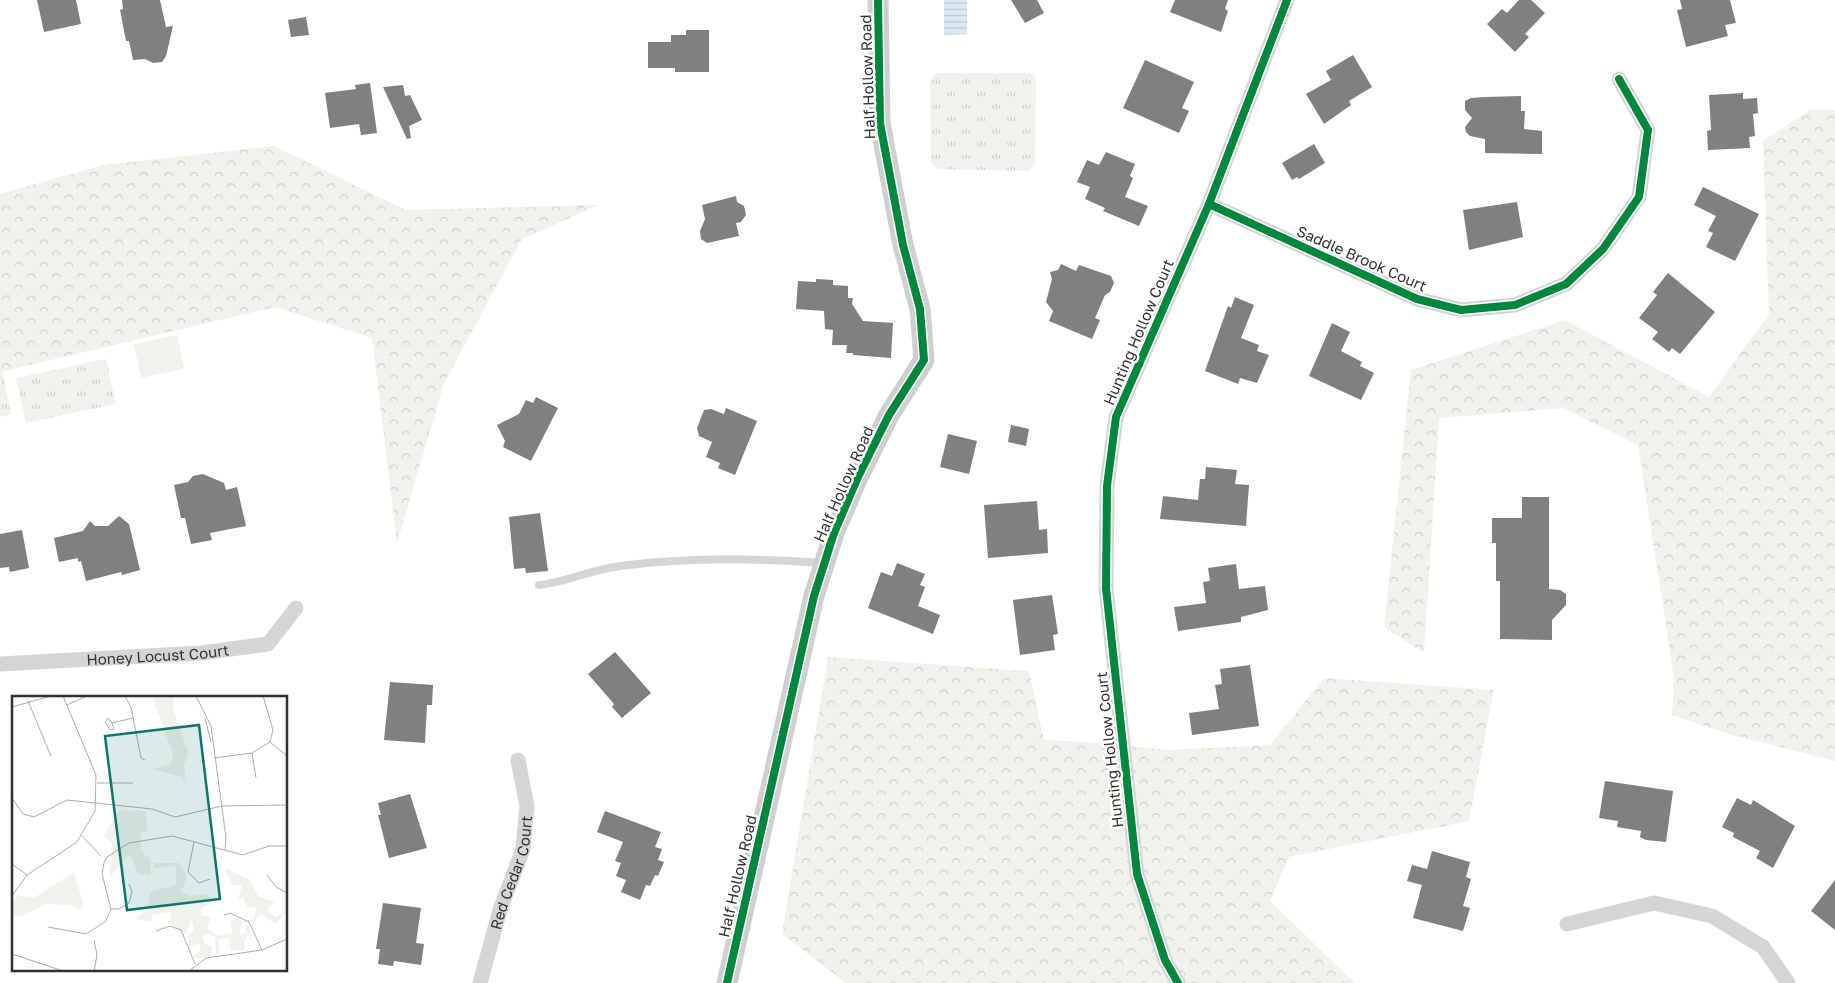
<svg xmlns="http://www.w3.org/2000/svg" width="1835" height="983" font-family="'Golos Text',sans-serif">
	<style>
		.grass { fill: #f0f3ec }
		.forest { fill: url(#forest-crowns) }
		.park { fill: url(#park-tufts) }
		.water { fill: url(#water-rules) }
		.building { fill: #808080 }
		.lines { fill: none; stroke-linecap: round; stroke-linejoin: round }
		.lane { stroke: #d5d5d5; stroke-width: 8 }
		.street { stroke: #d5d5d5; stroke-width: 15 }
		.secondary { stroke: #cfcfcf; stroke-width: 21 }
		.cycleway-casing { stroke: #fff; stroke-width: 11 }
		.cycleway { stroke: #00873e; stroke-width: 8 }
		.labels { text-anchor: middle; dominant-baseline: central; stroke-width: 5; stroke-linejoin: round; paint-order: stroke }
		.street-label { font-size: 15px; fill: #313131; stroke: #fff }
		.inset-road { fill: none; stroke: #adadad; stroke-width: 1 }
		.view { fill: #0f766e; fill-opacity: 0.15; stroke: #0f766e; stroke-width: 2.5 }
		.inset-edge { fill: none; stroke: #313131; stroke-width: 2.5 }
	</style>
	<defs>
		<pattern id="forest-crowns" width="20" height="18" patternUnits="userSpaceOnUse" patternTransform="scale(1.25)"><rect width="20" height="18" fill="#f0f3ec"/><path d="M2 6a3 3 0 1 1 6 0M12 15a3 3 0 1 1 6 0" fill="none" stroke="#ced1cb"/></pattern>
		<pattern id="park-tufts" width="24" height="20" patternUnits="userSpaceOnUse" patternTransform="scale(1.25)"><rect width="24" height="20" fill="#f0f3ec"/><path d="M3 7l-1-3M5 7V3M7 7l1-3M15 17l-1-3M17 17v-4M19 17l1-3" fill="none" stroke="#ced1cb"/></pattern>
		<pattern id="water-rules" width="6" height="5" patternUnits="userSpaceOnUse" patternTransform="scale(1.25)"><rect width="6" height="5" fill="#dce9f2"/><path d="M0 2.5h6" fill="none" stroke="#bdc8d0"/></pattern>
	</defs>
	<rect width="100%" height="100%" fill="#fff"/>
	<polygon class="grass" points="177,335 184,369 141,378 134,344"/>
	<g class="forest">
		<polygon points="1811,109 1835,110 1835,761 1732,735 1672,715 1674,677 1638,445 1563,408 1439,418 1424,653 1384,627 1411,370 1565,320 1709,397 1769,314 1763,141"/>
		<polygon points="274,146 406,210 599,205 522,239 444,383 397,543 372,338 275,307 0,372 0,194 103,165"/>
		<polygon points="828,657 1029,671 1044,740 1086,742 1169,750 1270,745 1324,678 1494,690 1469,821 1289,857 1270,901 1355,983 846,983 782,934"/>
	</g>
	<g class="park">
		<polygon points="936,73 1030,73 1036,79 1035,163 1030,171 938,169 931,163 930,80"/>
		<polygon points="106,359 116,404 26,423 16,378"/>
		<polygon points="2,369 11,415 0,417 0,370"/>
	</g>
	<polygon class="water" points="944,0 967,0 967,34 944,35"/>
	<g class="building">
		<polygon points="37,0 76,0 81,24 44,32"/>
		<polygon points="122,0 160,0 166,27 173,26 166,56 162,62 153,63 145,59 133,60 129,41 126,41 120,10 123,9"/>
		<polygon points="1011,0 1037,0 1044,13 1025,23"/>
		<polygon points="1175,0 1228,0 1225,9 1228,11 1221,32 1170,12"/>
		<polygon points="1519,0 1531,0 1545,13 1525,34 1529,37 1515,52 1487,24 1502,9 1507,13"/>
		<polygon points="1680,0 1730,0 1736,23 1725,25 1728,36 1686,47 1677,10 1682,9"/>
		<polygon points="306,17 309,35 291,37 288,20"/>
		<polygon points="686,30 709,30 709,72 675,72 675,68 648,68 648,42 671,42 671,35 686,35"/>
		<polygon points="1353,55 1372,87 1349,101 1351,105 1324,124 1306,94 1331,80 1326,71"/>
		<polygon points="1145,60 1194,82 1182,108 1189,111 1179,133 1123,108"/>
		<polygon points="370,83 377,133 361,135 359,124 330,128 325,93 356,89 355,85"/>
		<polygon points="403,85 405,96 410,95 422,120 409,126 411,138 407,139 383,87"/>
		<polygon points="1743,93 1743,99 1757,98 1758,113 1753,114 1755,136 1749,137 1750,148 1708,150 1707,131 1711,130 1709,95"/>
		<polygon points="1521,96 1521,111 1525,111 1524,129 1542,131 1542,154 1485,153 1485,139 1470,136 1466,132 1465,127 1472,118 1465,110 1465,101 1471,98 1485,97"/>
		<polygon points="1314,144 1325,163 1299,179 1297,177 1292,180 1282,163"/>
		<polygon points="1106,152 1135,164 1130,176 1133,178 1125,197 1148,206 1139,226 1103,211 1105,208 1085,199 1090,187 1077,182 1087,160 1099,165"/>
		<polygon points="1703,187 1759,214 1735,261 1706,247 1713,233 1708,231 1716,216 1694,205"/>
		<polygon points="736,196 737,202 744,206 746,215 741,222 736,223 739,236 707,243 701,239 700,231 705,219 702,205"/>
		<polygon points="1517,202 1523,237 1469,250 1463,210"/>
		<polygon points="1061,264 1076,271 1079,265 1111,276 1114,283 1110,292 1105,295 1095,318 1100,320 1092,339 1049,321 1053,311 1046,302 1052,279 1050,272 1058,270"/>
		<polygon points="1668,273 1715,312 1680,354 1672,348 1669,352 1652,339 1658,332 1639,318 1657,295 1653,292"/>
		<polygon points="816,279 833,280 833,285 848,286 848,298 853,298 852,304 863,321 893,323 891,358 853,355 853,353 846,353 847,345 832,345 833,330 825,329 824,311 796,309 798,281 816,282"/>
		<polygon points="1235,297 1254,305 1241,338 1259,345 1257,351 1269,355 1257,383 1240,378 1238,384 1205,371 1228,306 1231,308"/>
		<polygon points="1332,323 1350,332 1341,351 1362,362 1360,366 1374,373 1361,400 1309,376"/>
		<polygon points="536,397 558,408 531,461 503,447 505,441 497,425 519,414 526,400 533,403"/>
		<polygon points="726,408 757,421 735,475 718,468 720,463 706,457 712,442 699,436 697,428 704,410 711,409 724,414"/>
		<polygon points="1011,425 1029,429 1026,446 1008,442"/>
		<polygon points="948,434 977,441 969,474 940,467"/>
		<polygon points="1206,467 1237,470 1235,484 1249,485 1246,526 1160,519 1163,496 1198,500 1200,479 1205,479"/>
		<polygon points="203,474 224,483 226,490 237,487 246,526 210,533 212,540 191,544 185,518 181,518 174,485 188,482 193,476"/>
		<polygon points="1522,497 1549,497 1549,589 1560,590 1566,594 1566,605 1552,620 1552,640 1500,639 1500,581 1496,581 1496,543 1492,543 1492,518 1522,518"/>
		<polygon points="1037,501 1039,530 1047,529 1048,553 988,558 984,505"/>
		<polygon points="540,513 548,571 526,573 525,568 514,569 509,517"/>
		<polygon points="119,516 129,524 140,570 122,575 121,572 86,581 81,561 78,562 78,558 59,562 54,538 83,531 90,521 95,526 108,526"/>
		<polygon points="22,530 29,568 10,572 9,567 0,568 0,534"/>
		<polygon points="897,563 925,574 920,585 925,587 918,606 940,615 933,634 868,608 881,572 892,576"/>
		<polygon points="1236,564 1239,589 1265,586 1268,610 1241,617 1241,622 1178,631 1174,607 1206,603 1203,582 1210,581 1208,568"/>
		<polygon points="1052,595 1058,634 1053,635 1055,650 1020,655 1013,600"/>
		<polygon points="615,652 651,693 622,718 612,707 614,704 588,674"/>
		<polygon points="1250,665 1259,726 1192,735 1189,713 1219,709 1215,685 1222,684 1220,669"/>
		<polygon points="390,682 433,685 432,705 427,705 425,743 384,740"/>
		<polygon points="1605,781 1673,791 1666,842 1646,840 1640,837 1641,831 1617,827 1618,821 1599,818"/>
		<polygon points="410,794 427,848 389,858 378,815 381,815 378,803"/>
		<polygon points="1737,798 1751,805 1753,800 1795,826 1773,868 1756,858 1760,851 1733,837 1734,833 1722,827"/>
		<polygon points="605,811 661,832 655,847 662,849 658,860 664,862 658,876 655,875 650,886 646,885 640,900 621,892 626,880 616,876 621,863 615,861 623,842 597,832"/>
		<polygon points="1432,851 1470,862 1466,877 1471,879 1463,906 1470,908 1463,931 1413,918 1422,885 1407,881 1412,865 1427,869"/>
		<polygon points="1835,880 1835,930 1811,911"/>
		<polygon points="383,903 421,908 416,943 424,944 421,965 394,961 393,966 378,964 380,949 376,949"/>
	</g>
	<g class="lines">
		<path class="lane" d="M539,585C567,582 593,569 621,566C688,557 755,558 823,563"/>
		<g class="street">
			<polyline points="1209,204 1417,299 1461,310 1515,305 1566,284 1603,249 1639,197 1648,130 1619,79"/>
			<path id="s1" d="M0,664L201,653L268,644L296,608"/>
			<polyline points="1567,924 1654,903 1712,916 1763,947 1788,983"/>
			<path id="s2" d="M480,983L500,910L523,849L527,806L518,760"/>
			<polyline points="1178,983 1165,960 1137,874 1106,588 1107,486 1116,417 1209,204 1287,0"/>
		</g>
		<polyline class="secondary" points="727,983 814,596 834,533 858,477 889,415 924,360 920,309 903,245 880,123 878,0"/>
		<defs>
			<g id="cycleway">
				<polyline points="1209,204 1417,299 1461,310 1515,305 1566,284 1603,249 1639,197 1648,130 1619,79"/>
				<polyline points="727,983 814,596 834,533 858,477 889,415 924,360 920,309 903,245 880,123 878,0"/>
				<polyline points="1178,983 1165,960 1137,874 1106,588 1107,486 1116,417 1209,204 1287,0"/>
			</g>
		</defs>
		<use href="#cycleway" class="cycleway-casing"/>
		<use href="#cycleway" class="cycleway"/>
	</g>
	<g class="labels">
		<g class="street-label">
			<text transform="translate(867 77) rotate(-92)">Half Hollow Road</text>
			<text transform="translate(1362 258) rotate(24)">Saddle Brook Court</text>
			<text transform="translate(1138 332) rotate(-67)">Hunting Hollow Court</text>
			<text transform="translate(843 484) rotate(-66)">Half Hollow Road</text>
			<text stroke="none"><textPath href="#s1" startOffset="158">Honey Locust Court</textPath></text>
			<text transform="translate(1109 750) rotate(-96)">Hunting Hollow Court</text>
			<text stroke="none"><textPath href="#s2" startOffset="115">Red Cedar Court</textPath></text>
			<text transform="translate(737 876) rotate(-77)">Half Hollow Road</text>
		</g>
	</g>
	<g transform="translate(12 696)">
		<rect width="275" height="275" fill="#fff"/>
		<path d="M140,0H162L161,14L176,56L172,70L174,88L170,81L140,73L159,68L161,58ZM107,114L134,115L135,134L129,137V148L131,158L138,162L139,179L126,178L120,161L116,160L97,182L100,148L92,139ZM143,167H168L175,181L169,196L178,200L194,198L198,202V208L189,213L190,220L199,221L195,232L206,240L220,237L218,225L224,223L230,225L227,238L232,239L235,228L239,234L232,245L233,254L219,255L217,242L206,243L208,258H204L203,241L197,238L191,240L192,247L200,250V259L184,263L180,260L187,256L188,248L181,249L177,256L176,240L182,234L180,223L174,238L160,229L158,216L139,219L141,226L123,223L136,213L138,196L164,189V170L141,172ZM213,172L238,184L246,200L262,206L255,214L264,221L275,214L264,228L249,218L241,227L245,211L235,212L231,201L226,205L230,189H220ZM62,176L71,207L69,214L58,209L34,208L10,220L0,221V205L4,199L22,202Z" fill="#f0f3ec"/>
		<path class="inset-road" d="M113,0L119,11L129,62L133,64M184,0L199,30L214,142L213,154M16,5L39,60M55,9L75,0M0,11L39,0M193,22L199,46M100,27L102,33L98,34L93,26L96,22L100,27L121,22M258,46L275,60M240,57L244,82M202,62L240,57L258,46L261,34L251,0M85,87H121M0,102L11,118L22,121L55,104L140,113L163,121L210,110L275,109M70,140L89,160M182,146L176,176L187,187L198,183M0,168L15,179M255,179L264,191L275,197M0,200L15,179L65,146L83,115L84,79L51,0M99,213H107L117,207L120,196L117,188M212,219L218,217L237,226L250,254M36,231L74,238L93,226L99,213L90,178L92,167L95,161L117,147L160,140L231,159L257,150H275M144,235L158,230L169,234L183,268M0,258L51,275M82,275L85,259L82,244M177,275L194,262L250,254L275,243"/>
		<path class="view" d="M187,29L208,203L115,214L93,40Z"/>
		<rect width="275" height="275" class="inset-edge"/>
	</g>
</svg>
